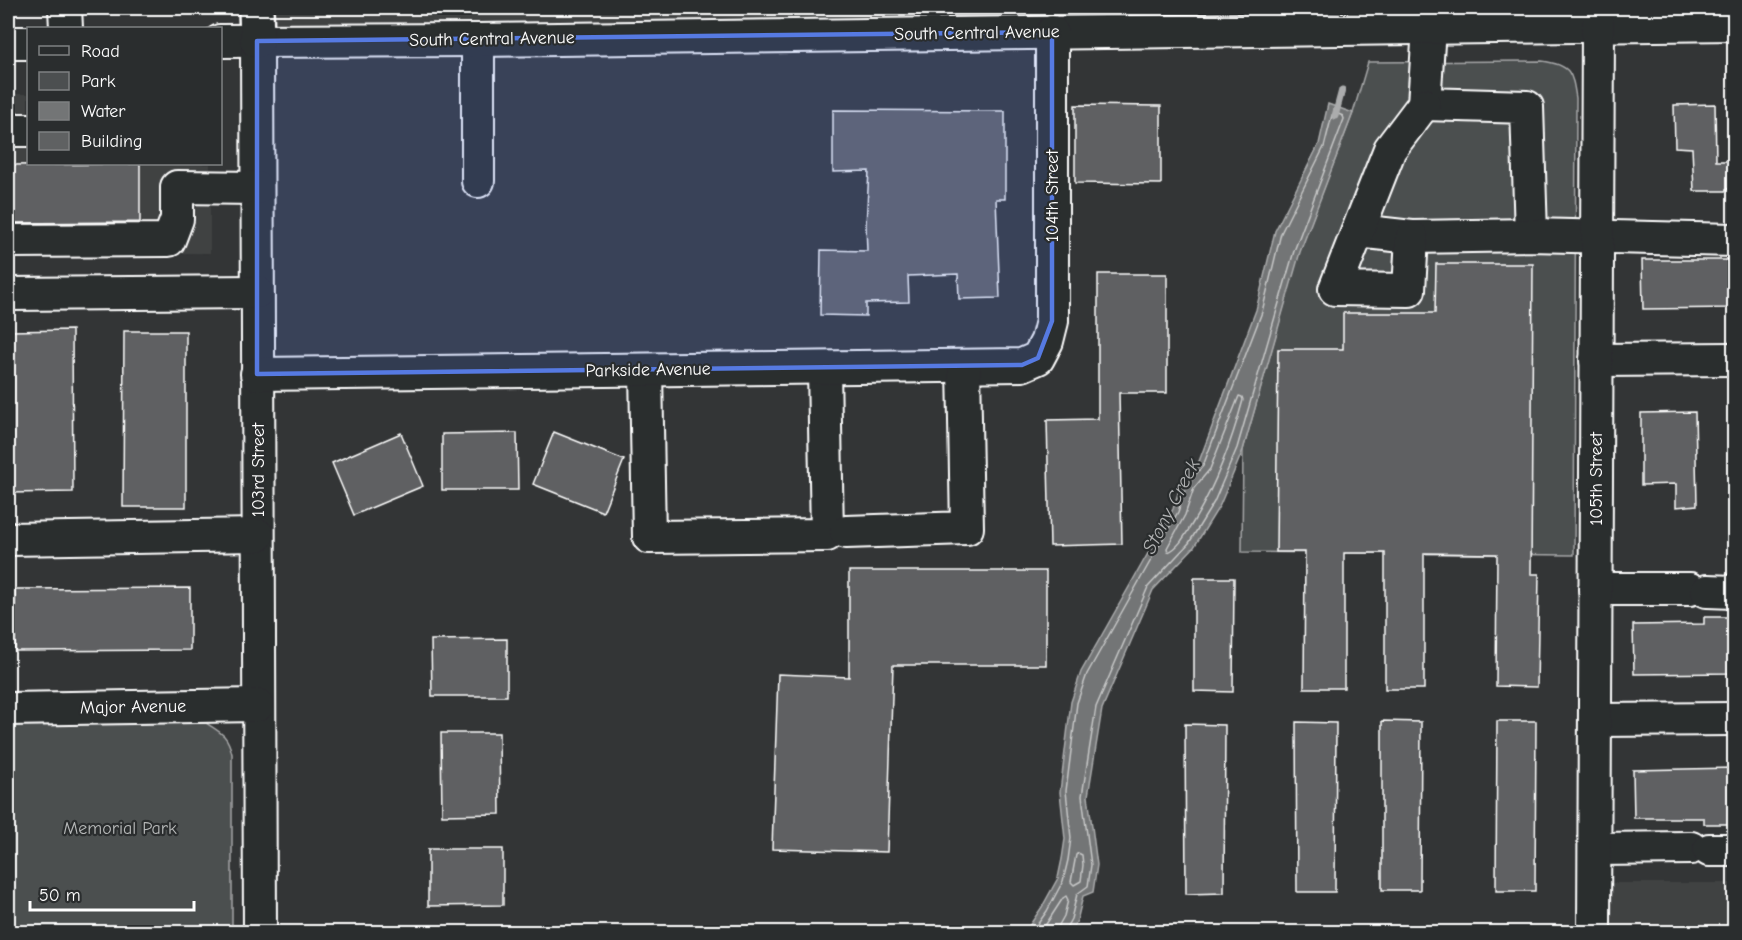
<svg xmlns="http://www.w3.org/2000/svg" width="1742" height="940" font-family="'Comic Neue',sans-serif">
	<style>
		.built { fill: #404243 }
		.green { fill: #4c4f50; stroke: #a6a7a8; stroke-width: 1.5 }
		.water { fill: #737576; stroke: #abacad; stroke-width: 1.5 }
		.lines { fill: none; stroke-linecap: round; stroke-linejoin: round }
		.shore { stroke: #c7c8c8; stroke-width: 1.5 }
		.stream { stroke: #abacad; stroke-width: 7 }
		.building { fill: #5f6162; stroke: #fff; stroke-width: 1.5 }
		.minor-casing { stroke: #fff; stroke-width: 36 }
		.major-casing { stroke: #fff; stroke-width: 38 }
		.minor { stroke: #2a2d2e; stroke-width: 32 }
		.major { stroke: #2a2d2e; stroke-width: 33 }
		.marked { fill: #567ae2; fill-opacity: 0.2; stroke: #567ae2; stroke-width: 4.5; stroke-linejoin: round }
		.labels { text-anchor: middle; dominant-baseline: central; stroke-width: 4.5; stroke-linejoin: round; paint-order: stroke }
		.street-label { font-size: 18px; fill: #fff; stroke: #2a2d2e }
		.park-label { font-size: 18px; fill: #b7b9b9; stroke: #2a2d2e }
		.water-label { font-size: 20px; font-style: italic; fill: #b2b3b4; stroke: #2a2d2e }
	</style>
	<rect width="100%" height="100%" fill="#333536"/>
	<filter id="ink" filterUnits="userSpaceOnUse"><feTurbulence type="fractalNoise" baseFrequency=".0167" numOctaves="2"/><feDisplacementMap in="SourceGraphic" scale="12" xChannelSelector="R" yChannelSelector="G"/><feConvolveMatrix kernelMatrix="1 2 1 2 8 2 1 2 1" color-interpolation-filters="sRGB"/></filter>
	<g filter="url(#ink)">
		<g class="built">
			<polygon points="256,8 1269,8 1269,30 257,41"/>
			<polygon points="8,94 28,94 28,164 210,164 210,253 8,254"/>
			<rect x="1608" y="883" width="126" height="49"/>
		</g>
		<g class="green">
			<path d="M1542,61C1571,65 1572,72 1576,98L1574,555L1242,552L1243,450L1299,253L1353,113L1368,62Z"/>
			<path d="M206,723C222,733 228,736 232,754V932H8V725Z"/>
		</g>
		<polygon class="water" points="1328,104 1353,113 1300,252 1243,450 1220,505 1194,547 1153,590 1102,709 1088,796 1097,865 1093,892 1083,896 1077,921 1070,932 1025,932 1042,907 1058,878 1062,859 1065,839 1060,792 1071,702 1081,672 1173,509 1182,481 1198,464 1256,310 1275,231 1319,144"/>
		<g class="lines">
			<g class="shore">
				<path d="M1239,396L1242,397L1243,400C1231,444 1216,485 1192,524C1186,534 1179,548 1168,552L1167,548L1185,515L1194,488L1210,469Z"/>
				<polygon points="1078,853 1082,855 1083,865 1081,881 1074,885 1071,882 1076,855"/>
				<polyline points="1032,932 1047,911 1063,881 1068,860 1071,838 1066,791 1077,703 1087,674 1178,512 1187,484 1203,466 1262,312 1281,233 1324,147 1332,115 1336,113 1343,116 1344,119 1294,251 1237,448 1214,502 1189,543 1148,587 1096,707 1082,796 1091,865 1088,886 1077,894 1071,919 1066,928 1066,932"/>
				<polyline points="1041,932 1063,898 1066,896 1068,900 1064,916 1059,925 1058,932"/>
			</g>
			<polyline class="stream" points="1335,116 1342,90"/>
		</g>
		<g class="building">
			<polygon points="1715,104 1716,161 1734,161 1734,189 1726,189 1726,191 1694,191 1692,148 1675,147 1674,105"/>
			<polygon points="1075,105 1161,106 1161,184 1075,183"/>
			<polygon points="833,110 1005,111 1005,199 996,199 1000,298 959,299 958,274 908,276 909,302 866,303 866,316 820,315 821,250 867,251 866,225 869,171 833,172"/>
			<polygon points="140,164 140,222 8,223 8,165"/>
			<polygon points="1642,260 1734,260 1734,308 1643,309"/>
			<polygon points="1436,264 1533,264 1531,574 1539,574 1537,687 1496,686 1497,554 1424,553 1424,689 1385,689 1385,553 1344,553 1344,688 1304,688 1305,552 1276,552 1278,349 1343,349 1343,313 1435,313"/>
			<polygon points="1098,274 1167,274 1167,393 1119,393 1122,544 1050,546 1047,420 1098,419"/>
			<polygon points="72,330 73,492 8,493 8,331"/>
			<polygon points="124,331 186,331 186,507 123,507"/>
			<polygon points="1695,412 1697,505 1676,507 1676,484 1641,485 1641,413"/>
			<polygon points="554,432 624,460 603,512 533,484"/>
			<polygon points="401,433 423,486 354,515 332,463"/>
			<polygon points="517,433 518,490 442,490 442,434"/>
			<polygon points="849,571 1046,571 1046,665 893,665 887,852 772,849 778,674 849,677"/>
			<polygon points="1194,578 1234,578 1233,692 1194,691"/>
			<polygon points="190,588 190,650 15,651 15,589"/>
			<polygon points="1704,617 1734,617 1734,673 1634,674 1633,625 1704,624"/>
			<polygon points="507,639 507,696 432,696 431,640"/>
			<polygon points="1382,721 1421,722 1420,890 1382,890"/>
			<polygon points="1497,721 1536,721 1535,891 1496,891"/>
			<polygon points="1296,722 1336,723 1335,892 1297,892"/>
			<polygon points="1185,724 1225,725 1224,893 1186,894"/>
			<polygon points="441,733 499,733 500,814 442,815"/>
			<polygon points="1734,768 1734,824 1704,824 1704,818 1634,818 1633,770"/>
			<polygon points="428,849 503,849 503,905 428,906"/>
		</g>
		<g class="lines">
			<defs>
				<g id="minor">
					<polyline points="65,8 66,28"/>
					<polyline points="1429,28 1424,104 1527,107 1531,235"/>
					<polyline points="478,40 478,181"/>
					<polyline points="220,41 478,40 1734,24"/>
					<polyline points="257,41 260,932"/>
					<polyline points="8,43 28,43"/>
					<polyline points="8,130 28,130"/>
					<polyline points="1358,231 1412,237 1531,235 1734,240"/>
					<polyline points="1412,237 1409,290 1335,289 1390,149 1424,104"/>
					<polyline points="8,241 169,240 177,219 177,187 257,188"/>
					<polyline points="8,294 257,292"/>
					<polyline points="1596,360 1734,359"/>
					<polyline points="646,370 649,537 827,535 824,368"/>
					<polyline points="257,374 1022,365 1038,358 1047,341 1052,321 1052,32"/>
					<polyline points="846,532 967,528 964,366"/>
					<polyline points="8,539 258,535"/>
					<polyline points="1595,589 1690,589"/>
					<polyline points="1707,591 1734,592"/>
					<polyline points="8,709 258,705"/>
					<polyline points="1595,720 1734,719"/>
					<polyline points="1595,849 1691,848"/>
					<polyline points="1709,850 1734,850"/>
					<polyline points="1594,932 1598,26"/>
				</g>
				<polyline id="major" points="256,8 257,41"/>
			</defs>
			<use href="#minor" class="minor-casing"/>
			<use href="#major" class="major-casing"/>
			<use href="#minor" class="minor"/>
			<use href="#major" class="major"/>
		</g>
	</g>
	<path class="marked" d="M1052,32V321L1038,358L1022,365L257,374V41Z"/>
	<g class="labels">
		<g class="street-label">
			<text transform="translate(977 33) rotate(-1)">South Central Avenue</text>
			<text transform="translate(492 39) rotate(-1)">South Central Avenue</text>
			<text transform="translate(1052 196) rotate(-90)">104th Street</text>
			<text transform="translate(648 370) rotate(-1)">Parkside Avenue</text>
			<text transform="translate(258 470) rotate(-90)">103rd Street</text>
			<text transform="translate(1596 479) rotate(-90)">105th Street</text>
			<text transform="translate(133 707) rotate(-1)">Major Avenue</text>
		</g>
		<g class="park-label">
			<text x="120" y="828">Memorial Park</text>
		</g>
		<g class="water-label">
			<text transform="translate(1171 506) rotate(-63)">Stony Creek</text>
		</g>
	</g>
	<rect width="1742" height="940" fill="none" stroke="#2a2d2e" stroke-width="30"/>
	<rect x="15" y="15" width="1712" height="910" fill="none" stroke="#fff" stroke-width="2" filter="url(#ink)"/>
	<rect x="27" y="27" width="195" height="138" fill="#2a2d2e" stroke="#7f8182" stroke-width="1.5"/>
	<rect x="39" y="46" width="30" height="9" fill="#2a2d2e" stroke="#7f8182" stroke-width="1.5"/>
	<text x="81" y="57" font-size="18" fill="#ffffff">Road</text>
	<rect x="39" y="72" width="30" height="18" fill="#4c4f50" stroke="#7f8182" stroke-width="1.5"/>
	<text x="81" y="87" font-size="18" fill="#ffffff">Park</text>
	<rect x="39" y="102" width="30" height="18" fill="#737576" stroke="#7f8182" stroke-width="1.5"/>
	<text x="81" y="117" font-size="18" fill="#ffffff">Water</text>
	<rect x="39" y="132" width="30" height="18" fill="#5f6162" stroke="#7f8182" stroke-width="1.5"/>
	<text x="81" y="147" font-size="18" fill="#ffffff">Building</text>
	<path d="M30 901v9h164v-9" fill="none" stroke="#ffffff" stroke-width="3"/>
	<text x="39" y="901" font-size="18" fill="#ffffff" stroke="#2a2d2e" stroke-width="4.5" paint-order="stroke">50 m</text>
</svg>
